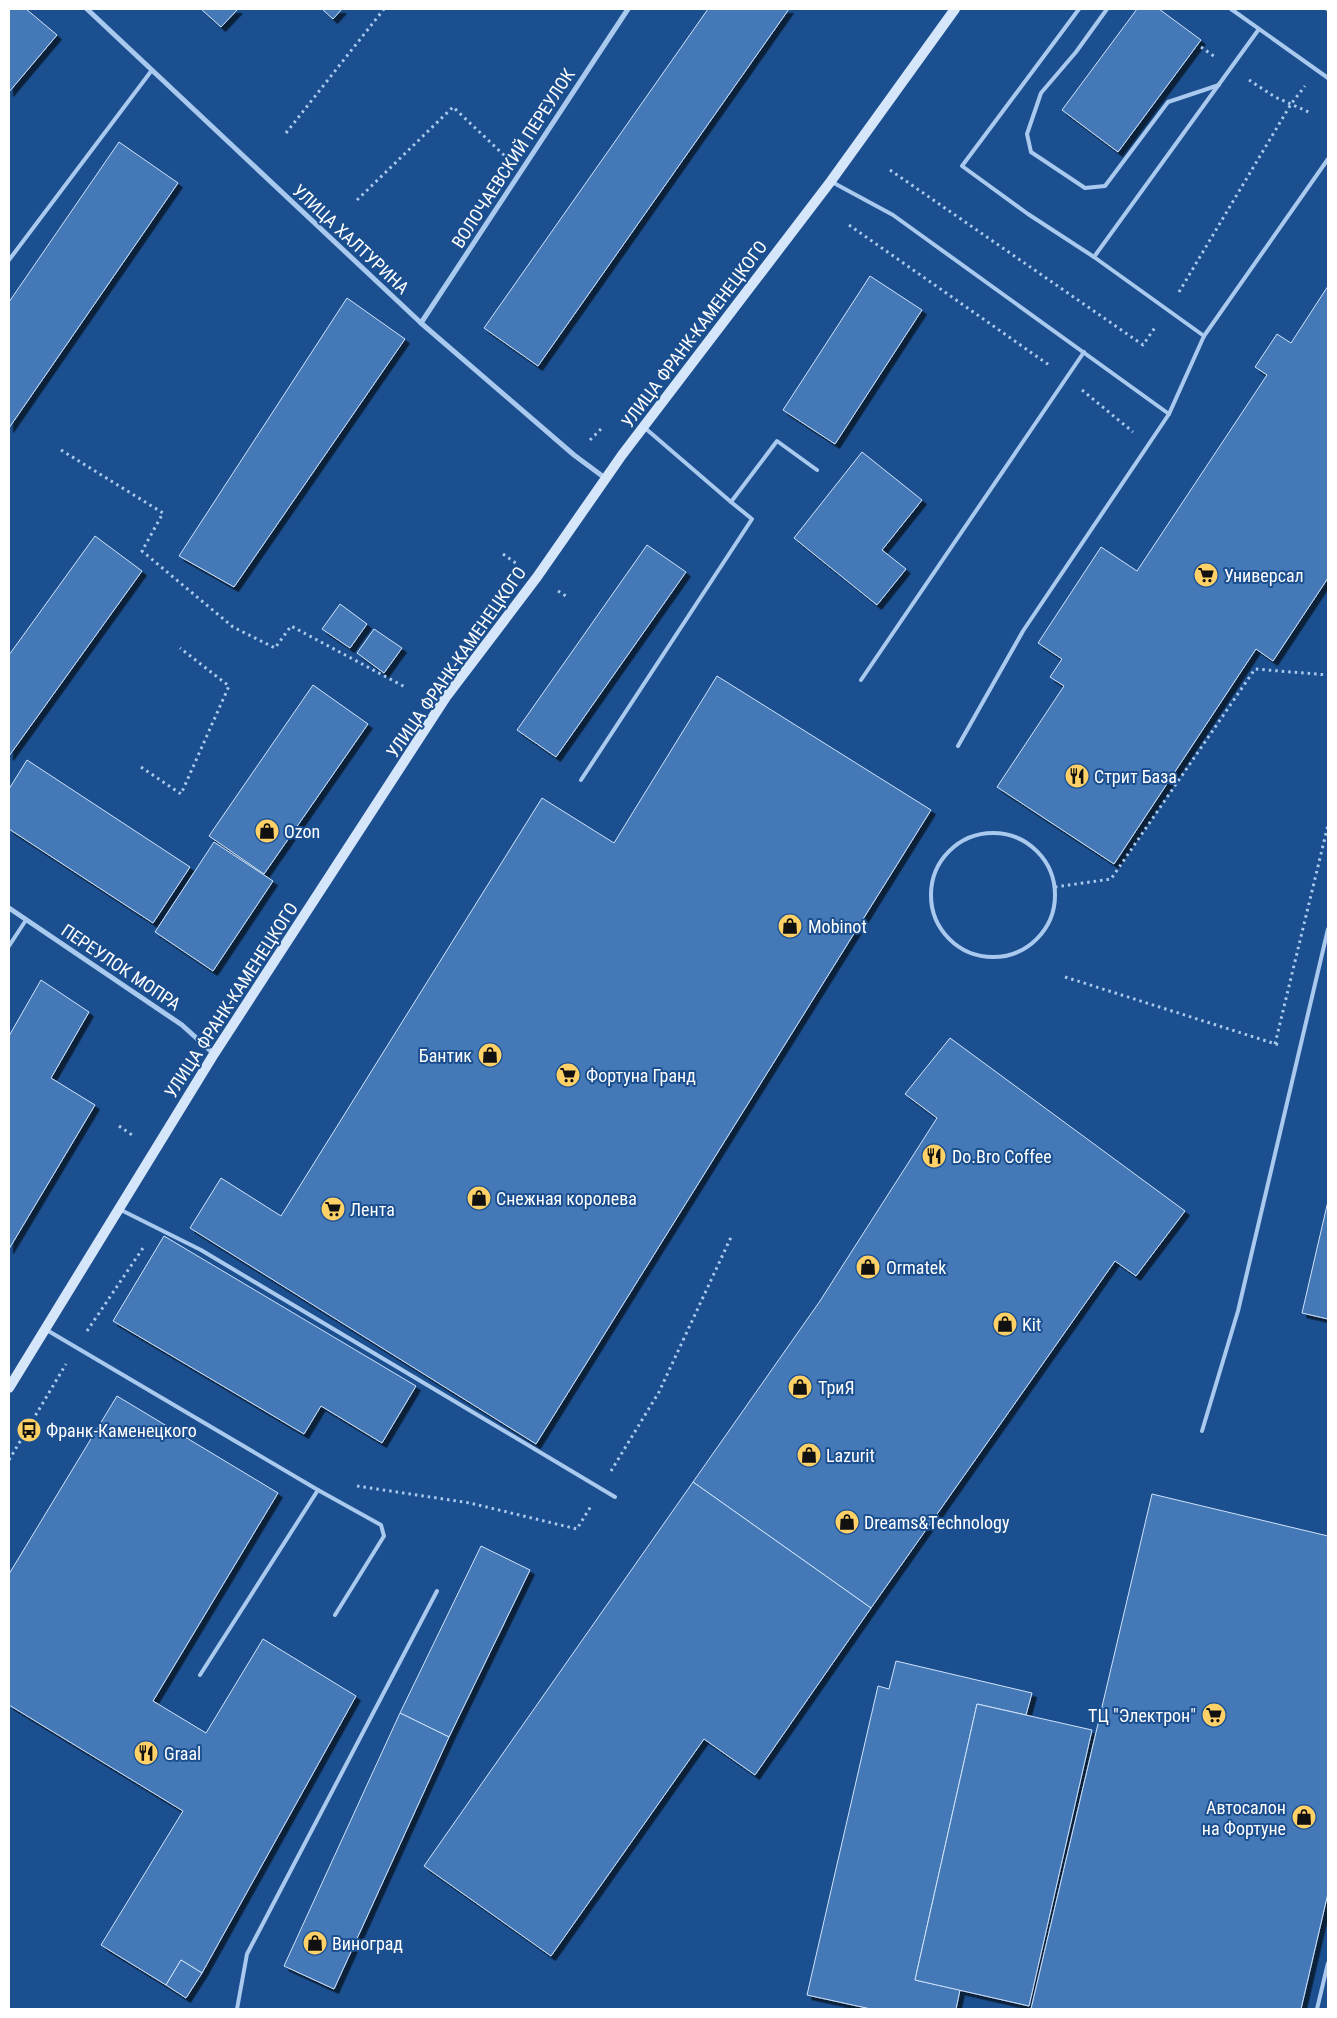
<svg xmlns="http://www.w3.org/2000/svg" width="1337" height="2018" font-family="'Roboto Condensed',sans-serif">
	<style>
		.building { fill: #4478b7; stroke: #cfe3fa; filter: url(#shadow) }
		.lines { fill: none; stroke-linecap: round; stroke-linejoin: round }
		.path { stroke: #a9c9ee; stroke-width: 3; stroke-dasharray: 2.5 4; stroke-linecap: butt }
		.lane { stroke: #a9c9ee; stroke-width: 4 }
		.street { stroke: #a9c9ee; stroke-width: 5 }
		.secondary { stroke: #d6e6fa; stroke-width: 10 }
		.labels { text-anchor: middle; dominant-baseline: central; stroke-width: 4; stroke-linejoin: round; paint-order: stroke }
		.street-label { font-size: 18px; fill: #fff; stroke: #1b4f8f }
		.poi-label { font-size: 18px; fill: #fff; stroke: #1b4f8f; text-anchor: start }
	</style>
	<defs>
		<filter id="shadow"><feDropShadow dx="4.5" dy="4.5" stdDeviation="0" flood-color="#0009"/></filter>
	</defs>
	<rect width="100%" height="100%" fill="#1b4f8f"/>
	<g class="building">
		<polygon points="9,9 26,9 57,35 9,92"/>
		<polygon points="201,9 238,9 221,27"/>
		<polygon points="322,9 342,9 333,19"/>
		<polygon points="708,9 789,9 538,366 484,328"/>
		<polygon points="1137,9 1159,9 1201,40 1118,152 1062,110"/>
		<polygon points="119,142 178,183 9,428 9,302"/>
		<polygon points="870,276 922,310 835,444 783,410"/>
		<polygon points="1328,286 1328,578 1273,661 1256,649 1114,864 997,787 1064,686 1050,677 1062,659 1038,643 1101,547 1137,571 1267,375 1255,367 1277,334 1291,343"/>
		<polygon points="347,298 405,339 234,587 179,556"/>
		<polygon points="862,452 922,500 882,550 906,569 877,605 794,538"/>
		<polygon points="95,536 142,571 9,756 9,655"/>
		<polygon points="647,545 686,572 556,757 517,730"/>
		<polygon points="340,604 367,624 350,648 322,629"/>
		<polygon points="374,629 402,648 384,673 357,653"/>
		<polygon points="717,676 931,810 536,1444 190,1228 221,1178 281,1216 542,798 614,843"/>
		<polygon points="313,685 368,724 264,874 209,836"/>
		<polygon points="27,760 190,867 153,923 9,829 9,789"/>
		<polygon points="214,842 273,881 213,971 155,932"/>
		<polygon points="41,980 89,1012 51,1078 95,1105 9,1249 9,1036"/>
		<polygon points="950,1038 1185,1211 1136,1276 1115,1261 871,1608 693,1482 820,1301 937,1118 905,1094"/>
		<polygon points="1328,1201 1328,1319 1302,1313"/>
		<polygon points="164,1236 416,1386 382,1443 321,1406 304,1434 113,1321"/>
		<polygon points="117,1396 278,1493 153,1701 206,1733 263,1639 356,1696 202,1973 181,1960 166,1985 101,1945 183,1811 9,1705 9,1574"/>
		<polygon points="693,1482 871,1608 755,1775 704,1739 551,1956 424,1866"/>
		<polygon points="1152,1494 1328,1536 1328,1893 1301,2009 1031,2009"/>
		<polygon points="481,1546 530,1570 449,1737 400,1713"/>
		<polygon points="896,1661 1032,1693 1026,1715 977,1704 915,1980 960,1990 956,2009 871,2009 807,1995 878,1686 889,1689"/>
		<polygon points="977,1704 1092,1730 1029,2006 915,1980"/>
		<polygon points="400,1713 449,1737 334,1989 284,1966"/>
		<polygon points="181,1960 202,1973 186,1998 166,1985"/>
	</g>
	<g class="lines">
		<g class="path">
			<polyline points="1326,9 1328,10"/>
			<polyline points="1201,47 1215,57"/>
			<polyline points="1249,80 1275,97 1311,113"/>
			<polyline points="286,133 384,9"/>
			<polyline points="890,170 1143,345 1156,326"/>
			<polyline points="357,200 453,107 506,157"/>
			<polyline points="849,225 1049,365"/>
			<polyline points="1179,292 1291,104 1305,86"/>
			<polyline points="1082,390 1133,432"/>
			<polyline points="590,440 602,428"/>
			<polyline points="61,450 163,513 142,551 233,627 275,648 291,626 405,687"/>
			<polyline points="503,554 517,564"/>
			<polyline points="558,591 569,598"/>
			<polyline points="141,767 181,794 229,686 180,648"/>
			<polyline points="1055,887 1111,879 1255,669 1328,675"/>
			<polyline points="1065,977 1279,1045"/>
			<polyline points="1275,1044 1328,825"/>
			<polyline points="119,1126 135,1137"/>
			<polyline points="87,1331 145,1245"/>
			<polyline points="9,1460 66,1364"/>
			<polyline points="611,1471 659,1392 732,1235"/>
			<polyline points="357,1486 470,1503 577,1529 591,1506"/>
		</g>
		<g class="lane">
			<polyline points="1079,9 962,166 1028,214 1094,257 1204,336"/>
			<polyline points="1107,9 1076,52 1041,93 1027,134 1031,152 1085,188 1105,186 1168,102 1219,85"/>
			<polyline points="1231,9 1328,78"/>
			<polyline points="832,182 893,215 1169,414"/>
			<polyline points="1094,257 1259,29"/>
			<polyline points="9,260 152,70"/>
			<polyline points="645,428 731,502 777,441 817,470"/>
			<polyline points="861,680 1084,352"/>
			<polyline points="958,746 1023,631 1169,414 1204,336 1328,159"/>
			<polyline points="581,780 752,519 731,502"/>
			<circle cx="993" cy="895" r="62"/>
			<polyline points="9,946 26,920"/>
			<polyline points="121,1210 201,1250 615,1497"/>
			<polyline points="45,1329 318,1490 200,1675"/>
			<polyline points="1202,1431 1238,1311 1328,929"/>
			<polyline points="318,1490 381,1525 384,1536 335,1615"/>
			<polyline points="237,2009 247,1954 437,1591"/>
			<polyline points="1317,2009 1328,1963"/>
		</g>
		<g class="street">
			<polyline points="87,9 421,323 574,455 605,478"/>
			<polyline points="421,323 628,9"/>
			<polyline points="9,908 182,1025 214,1054"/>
		</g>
		<polyline class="secondary" points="9,1388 214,1054 446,697 537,577 622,455 831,181 955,9"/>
	</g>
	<defs>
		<symbol id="supermarket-disc" viewBox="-11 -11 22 22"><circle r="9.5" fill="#ffd166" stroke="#1b4f8f"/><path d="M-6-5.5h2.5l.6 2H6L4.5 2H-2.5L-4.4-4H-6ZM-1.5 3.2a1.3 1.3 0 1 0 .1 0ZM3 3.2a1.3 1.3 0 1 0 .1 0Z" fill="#111"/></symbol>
		<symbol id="restaurant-disc" viewBox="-11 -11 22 22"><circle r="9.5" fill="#ffd166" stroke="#1b4f8f"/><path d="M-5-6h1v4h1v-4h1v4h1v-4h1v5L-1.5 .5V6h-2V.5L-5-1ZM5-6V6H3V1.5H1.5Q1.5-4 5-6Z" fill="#111"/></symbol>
		<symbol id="shop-disc" viewBox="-11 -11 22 22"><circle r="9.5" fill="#ffd166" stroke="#1b4f8f"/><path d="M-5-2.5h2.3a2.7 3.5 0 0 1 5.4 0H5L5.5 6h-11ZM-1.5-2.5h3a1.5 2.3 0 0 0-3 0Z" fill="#111"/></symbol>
		<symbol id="bus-disc" viewBox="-11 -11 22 22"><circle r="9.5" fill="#ffd166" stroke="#1b4f8f"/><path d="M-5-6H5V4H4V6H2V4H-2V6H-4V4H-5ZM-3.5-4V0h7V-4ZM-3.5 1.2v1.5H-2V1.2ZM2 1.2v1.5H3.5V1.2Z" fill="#111"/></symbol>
	</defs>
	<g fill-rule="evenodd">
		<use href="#supermarket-disc" x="1192" y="561" width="28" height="28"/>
		<use href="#restaurant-disc" x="1063" y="762" width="28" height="28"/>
		<use href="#shop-disc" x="253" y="817" width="28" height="28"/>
		<use href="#shop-disc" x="776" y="912" width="28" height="28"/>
		<use href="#shop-disc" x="476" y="1041" width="28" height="28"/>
		<use href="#supermarket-disc" x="554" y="1061" width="28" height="28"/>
		<use href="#restaurant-disc" x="920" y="1142" width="28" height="28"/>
		<use href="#shop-disc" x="465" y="1184" width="28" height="28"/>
		<use href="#supermarket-disc" x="319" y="1195" width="28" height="28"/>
		<use href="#shop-disc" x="854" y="1253" width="28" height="28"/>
		<use href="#shop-disc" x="991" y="1310" width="28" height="28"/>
		<use href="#shop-disc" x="786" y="1373" width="28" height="28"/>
		<use href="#bus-disc" x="15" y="1416" width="28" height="28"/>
		<use href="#shop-disc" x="795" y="1441" width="28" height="28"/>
		<use href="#shop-disc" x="833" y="1508" width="28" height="28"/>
		<use href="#supermarket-disc" x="1200" y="1701" width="28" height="28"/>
		<use href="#restaurant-disc" x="132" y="1739" width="28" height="28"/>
		<use href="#shop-disc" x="1290" y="1803" width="28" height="28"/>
		<use href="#shop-disc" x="301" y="1929" width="28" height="28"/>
	</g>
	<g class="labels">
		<g class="street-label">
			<text transform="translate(513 158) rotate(-57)">ВОЛОЧАЕВСКИЙ ПЕРЕУЛОК</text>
			<text transform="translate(351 239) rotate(43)">УЛИЦА ХАЛТУРИНА</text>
			<text transform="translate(694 334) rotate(-53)">УЛИЦА ФРАНК-КАМЕНЕЦКОГО</text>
			<text transform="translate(456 662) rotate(-55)">УЛИЦА ФРАНК-КАМЕНЕЦКОГО</text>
			<text transform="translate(121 967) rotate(34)">ПЕРЕУЛОК МОПРА</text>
			<text transform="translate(231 1000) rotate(-57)">УЛИЦА ФРАНК-КАМЕНЕЦКОГО</text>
		</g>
		<g class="poi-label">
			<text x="1224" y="575">Универсал</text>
			<text x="1094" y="776">Стрит База</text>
			<text x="284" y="831">Ozon</text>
			<text x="808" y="926">Mobinot</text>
			<text x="472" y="1055" text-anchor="end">Бантик</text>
			<text x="586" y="1075">Фортуна Гранд</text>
			<text x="952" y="1156">Do.Bro Coffee</text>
			<text x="496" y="1198">Снежная королева</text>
			<text x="350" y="1209">Лента</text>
			<text x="886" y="1267">Ormatek</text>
			<text x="1022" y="1324">Kit</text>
			<text x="818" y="1387">ТриЯ</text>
			<text x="46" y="1430">Франк-Каменецкого</text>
			<text x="826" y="1455">Lazurit</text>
			<text x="864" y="1522">Dreams&amp;Technology</text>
			<text x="1196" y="1715" text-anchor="end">ТЦ "Электрон"</text>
			<text x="164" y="1753">Graal</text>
			<text x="1286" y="1807" text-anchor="end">Автосалон<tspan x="1286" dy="21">на Фортуне</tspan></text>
			<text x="332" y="1943">Виноград</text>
		</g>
	</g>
	<rect width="1337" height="2018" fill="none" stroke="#ffffff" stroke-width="20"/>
</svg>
